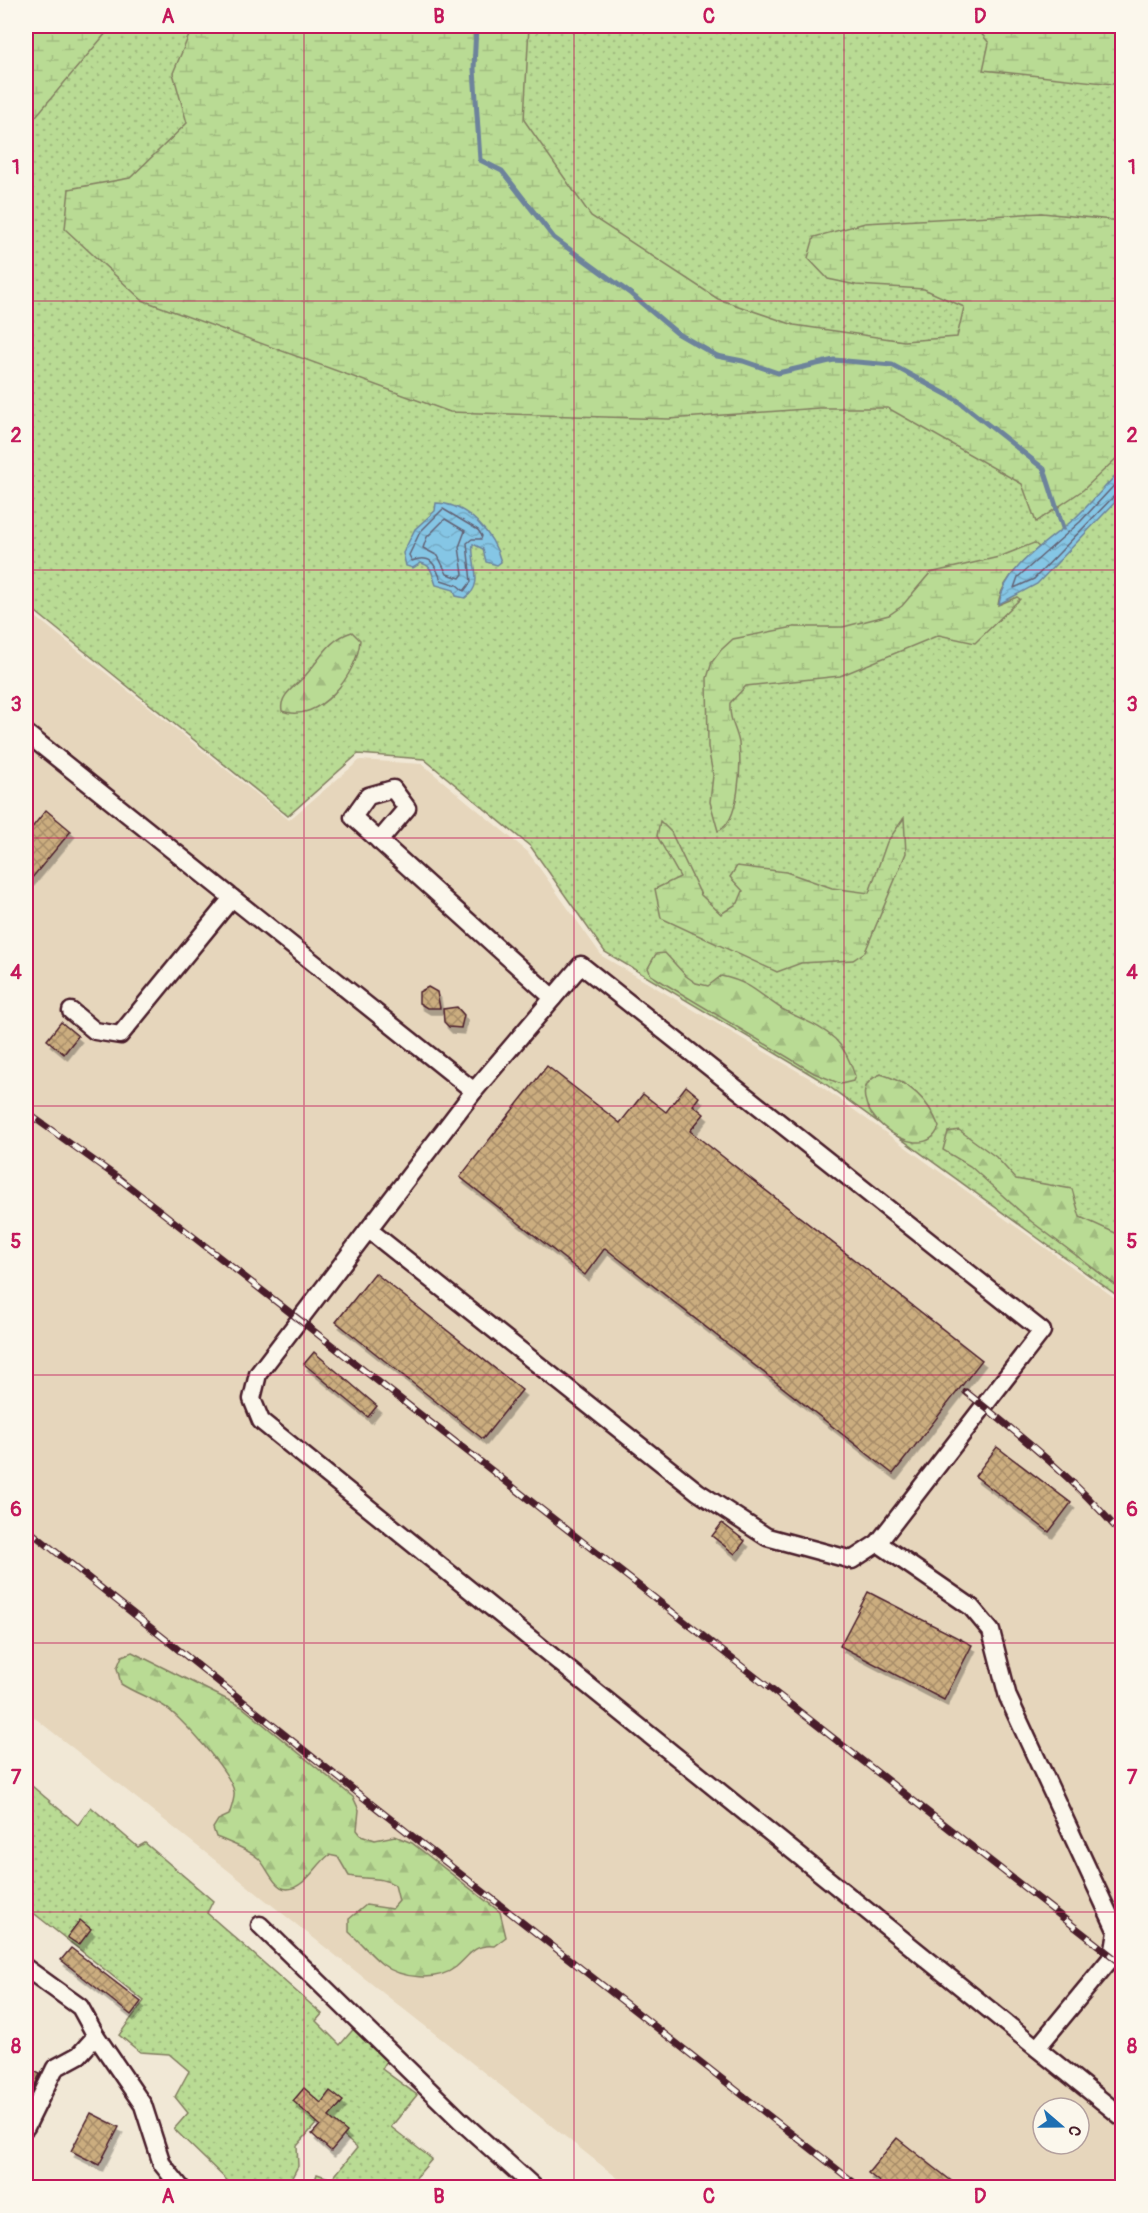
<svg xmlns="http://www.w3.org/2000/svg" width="1148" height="2213" font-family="Pangolin,sans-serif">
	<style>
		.built { fill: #e6d6bc; fill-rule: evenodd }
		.grass { fill: url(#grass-dots); stroke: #827d60; stroke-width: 1.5 }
		.forest { fill: url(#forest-firs); stroke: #827d60; stroke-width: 1.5 }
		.wetland { fill: url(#wetland-marsh); stroke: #827d60; stroke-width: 1.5 }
		.water { fill: url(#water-waves); stroke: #6d839b; stroke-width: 1.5 }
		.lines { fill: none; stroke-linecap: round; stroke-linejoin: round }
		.shore { stroke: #626275; stroke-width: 1.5 }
		.stream { stroke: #6d839b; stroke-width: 5 }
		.building { fill: url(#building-cross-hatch); stroke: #4a1f2b; stroke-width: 1.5; filter: url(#shadow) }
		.minor-casing { stroke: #4a1f2b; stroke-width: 21 }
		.minor { stroke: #fbf7ec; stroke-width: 16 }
		.rail-casing { stroke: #4a1f2b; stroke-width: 7 }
		.rail { stroke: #fbf7ec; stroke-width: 4.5; stroke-dasharray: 14; stroke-linecap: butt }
		.grid { fill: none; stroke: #c2185b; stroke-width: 1.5; stroke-opacity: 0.55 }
		.neatline { fill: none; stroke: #c2185b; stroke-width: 2 }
		.grid-label { font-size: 20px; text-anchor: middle; font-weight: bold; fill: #c2185b }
	</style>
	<defs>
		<pattern id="grass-dots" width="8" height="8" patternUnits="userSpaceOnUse" patternTransform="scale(1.5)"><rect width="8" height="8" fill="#b9db94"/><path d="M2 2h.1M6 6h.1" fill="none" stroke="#a1bc80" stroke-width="1.8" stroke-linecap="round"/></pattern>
		<pattern id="forest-firs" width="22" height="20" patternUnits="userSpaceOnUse" patternTransform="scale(1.5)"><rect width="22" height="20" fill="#b9db94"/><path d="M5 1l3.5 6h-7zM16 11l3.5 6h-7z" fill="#a1bc80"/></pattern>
		<pattern id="wetland-marsh" width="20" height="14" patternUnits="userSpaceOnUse" patternTransform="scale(1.5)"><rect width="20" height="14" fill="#b9db94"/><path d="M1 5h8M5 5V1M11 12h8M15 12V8" fill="none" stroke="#a1bc80"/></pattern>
		<pattern id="water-waves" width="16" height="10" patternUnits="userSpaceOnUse" patternTransform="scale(1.5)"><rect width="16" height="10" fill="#85c6e5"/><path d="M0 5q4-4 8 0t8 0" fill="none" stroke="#74aac5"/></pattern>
		<pattern id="building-cross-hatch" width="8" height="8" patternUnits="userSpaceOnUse" patternTransform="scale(1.5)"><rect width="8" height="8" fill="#cbad7f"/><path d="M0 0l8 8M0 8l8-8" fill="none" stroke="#a78c68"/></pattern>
		<filter id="shadow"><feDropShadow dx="3.5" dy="6" stdDeviation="0" flood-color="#0004"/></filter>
	</defs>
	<rect width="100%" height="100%" fill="#f1e8d6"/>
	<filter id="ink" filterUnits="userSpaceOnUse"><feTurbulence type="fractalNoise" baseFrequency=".0167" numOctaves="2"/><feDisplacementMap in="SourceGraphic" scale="12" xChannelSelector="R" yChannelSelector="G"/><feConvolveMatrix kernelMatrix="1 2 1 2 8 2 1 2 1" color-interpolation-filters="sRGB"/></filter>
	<g filter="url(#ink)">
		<path class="built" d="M26,609L289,820L360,760L422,764L528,852L602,956L811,1079L1122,1303V2187H629L26,1711ZM1043,2108H1079V2144H1043Z"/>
		<g class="grass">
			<polygon points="26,26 1122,26 1122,1299 817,1078 605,952 531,847 424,759 358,754 288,816 26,604"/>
			<polygon points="26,1781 78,1825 91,1807 138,1847 145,1843 213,1901 207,1913 322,2014 316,2021 340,2045 356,2026 389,2057 382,2069 417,2095 391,2127 432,2159 408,2187 313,2187 317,2174 332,2179 357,2148 322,2117 297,2146 298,2166 287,2187 234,2187 174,2129 188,2113 175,2097 189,2071 169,2054 140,2052 119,2035 144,2001 26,1907"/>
		</g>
		<g class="forest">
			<path d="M352,632L360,640C358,673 319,725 282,711C279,696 294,687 304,677C320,660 328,639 352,632Z"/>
			<path d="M665,953L686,976L696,983L708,986L721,976C753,983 758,994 782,1009C800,1019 820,1025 835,1039C845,1049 851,1063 855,1076L853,1081L841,1084L814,1073L667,985L651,975L648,968L656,954Z"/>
			<path d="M881,1074C910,1083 928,1099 939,1127C921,1175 827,1095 881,1074Z"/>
			<polygon points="959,1130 996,1157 1016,1179 1072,1189 1080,1217 1122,1236 1122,1290 1032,1222 970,1166 943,1150 948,1132"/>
			<path d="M132,1652L242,1707L353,1797L359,1810L357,1830L361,1835L375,1840L395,1836L412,1843L500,1912L506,1937L494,1946C474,1944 470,1955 456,1967C437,1982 401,1979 382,1964C370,1954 360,1942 349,1932V1919L366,1905L392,1909L399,1901L395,1885C381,1876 366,1880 349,1876L338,1857L329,1855C319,1863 313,1874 303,1882C276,1904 270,1868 258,1858C246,1848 230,1843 216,1837L213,1828L218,1820L229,1815C231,1808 235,1799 234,1792C232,1774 178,1713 162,1705C148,1697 135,1693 121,1684L117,1668L122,1656Z"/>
		</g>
		<g class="wetland">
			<polygon points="26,26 112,26 26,128"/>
			<polygon points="193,26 529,26 524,120 591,216 718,299 794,325 904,341 957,337 964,307 924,289 856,285 828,279 808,258 814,237 865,223 1042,213 1122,221 1122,453 1083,490 1036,522 1022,484 888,408 819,408 669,419 450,412 142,300 65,229 69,189 130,178 187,123 173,73"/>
			<polygon points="975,26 1122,26 1122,85 983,70 989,43"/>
			<path d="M1034,543L1039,547C1022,564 1001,580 998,605L1017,597L1020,599L975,643L939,635L840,676L746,686L730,703C729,721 736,727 739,743C741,764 740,823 718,831L710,802L713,775L708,747L707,678L712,662L721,650L733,639L794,627H843L889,615L902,606L930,573L999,557Z"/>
			<polygon points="904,818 906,853 865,952 853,960 801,963 777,972 661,918 655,889 680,877 657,836 660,821 671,832 701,895 721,914 738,903 743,891 730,877 737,866 786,872 832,888 869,893 887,842"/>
		</g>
		<g class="water">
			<path d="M1122,468V495L1037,584L999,604C1004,567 1048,542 1074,519C1091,503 1107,485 1122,468Z"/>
			<path d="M436,503C467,503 494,534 501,562L497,565L486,562L483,549L473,544C470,563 486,584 465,598L456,596L454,590L436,585C432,575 433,566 421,563L413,568L406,566L403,553L415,529L435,511Z"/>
		</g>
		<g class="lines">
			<g class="shore">
				<polyline points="1122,477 1080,522 1018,577 1014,588 1034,579 1116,494 1122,492"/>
				<path d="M443,509L478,530L482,536L481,539H472L467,543L471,582L464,591L457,585L441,580C435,564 431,554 412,561L409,555L420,532Z"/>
				<polygon points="445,519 465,531 459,547 463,574 460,578 447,574 438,556 423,548 427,537"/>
			</g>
			<polyline class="stream" points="476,26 474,69 480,160 502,171 554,238 631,294 677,333 717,356 743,361 778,373 834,360 892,365 957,400 1044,469 1063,528"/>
		</g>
		<g class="building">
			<polygon points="46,810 71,831 26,885 26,835"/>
			<polygon points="428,987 437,992 440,1008 427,1008 419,1003 419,992"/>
			<polygon points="457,1007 464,1015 461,1028 449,1027 444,1022 443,1009"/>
			<polygon points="61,1022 78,1036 64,1054 47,1040"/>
			<polygon points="547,1066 620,1123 643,1094 666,1112 686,1086 699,1097 693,1105 704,1114 690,1131 982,1360 893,1474 605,1248 585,1275 460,1177"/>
			<polygon points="375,1273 522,1390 483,1439 336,1322"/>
			<polygon points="314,1352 377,1406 368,1417 304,1364"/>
			<polygon points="997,1447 1071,1503 1049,1532 975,1476"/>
			<polygon points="722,1523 745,1541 735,1554 712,1536"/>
			<polygon points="868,1592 972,1645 944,1700 840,1646"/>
			<polygon points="80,1920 91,1929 79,1945 67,1937"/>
			<polygon points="71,1948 141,2002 131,2015 61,1960"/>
			<polygon points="26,2067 40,2074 26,2104"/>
			<polygon points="304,2088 321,2103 330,2091 343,2101 329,2117 347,2132 331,2151 312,2134 320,2125 293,2101"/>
			<polygon points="91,2113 119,2127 99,2165 71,2151"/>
			<polygon points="897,2138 959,2187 886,2187 868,2173"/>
		</g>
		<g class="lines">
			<defs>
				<g id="minor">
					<polyline points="26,733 474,1091"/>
					<polyline points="379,841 407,808 393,789 368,796 353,817 553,998"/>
					<polyline points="71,1011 95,1031 120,1035 232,898"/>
					<polyline points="369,1230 698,1492 767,1537 852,1560 878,1543 1042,1331 581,965 474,1091 258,1374 252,1399 261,1421 1122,2117"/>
					<polyline points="878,1543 971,1607 991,1631 1008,1697 1117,1932 1113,1956 1037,2048"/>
					<polyline points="260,1925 460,2120 535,2188"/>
					<polyline points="26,1968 80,2007 96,2036 143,2105 162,2164 181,2188"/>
					<polyline points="26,2127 55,2068 79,2055 96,2036"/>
				</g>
			</defs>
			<use href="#minor" class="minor-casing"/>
			<use href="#minor" class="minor"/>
			<defs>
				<g id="rail">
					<polyline points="26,1112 117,1177 1122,1964"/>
					<path d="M966,1392C1022,1437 1076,1480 1122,1535"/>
					<polyline points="26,1528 374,1806 861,2188"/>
				</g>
			</defs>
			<use href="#rail" class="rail-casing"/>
			<use href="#rail" class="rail"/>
		</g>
	</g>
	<path class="grid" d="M304,26V2188M574,26V2188M844,26V2188M26,301H1122M26,570H1122M26,838H1122M26,1106H1122M26,1375H1122M26,1643H1122M26,1912H1122"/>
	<rect width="1148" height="2213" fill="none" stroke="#fbf7ec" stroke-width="66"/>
	<g transform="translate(1061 2126) rotate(110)"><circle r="28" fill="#fbf7ec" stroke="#b4a19f" stroke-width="1.5"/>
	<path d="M0-4.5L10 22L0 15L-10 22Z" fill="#1f6fb2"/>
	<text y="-9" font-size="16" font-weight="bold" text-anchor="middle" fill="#4a1f2b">С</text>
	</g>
	<rect x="33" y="33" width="1082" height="2147" class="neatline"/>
	<g class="grid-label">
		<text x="168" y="23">A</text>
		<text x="439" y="23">B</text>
		<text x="709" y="23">C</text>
		<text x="980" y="23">D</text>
		<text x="16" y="174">1</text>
		<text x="1132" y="174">1</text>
		<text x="16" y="442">2</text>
		<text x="1132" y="442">2</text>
		<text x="16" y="711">3</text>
		<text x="1132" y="711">3</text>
		<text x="16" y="979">4</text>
		<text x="1132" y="979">4</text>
		<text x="16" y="1248">5</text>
		<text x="1132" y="1248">5</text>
		<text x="16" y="1516">6</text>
		<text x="1132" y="1516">6</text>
		<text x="16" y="1784">7</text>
		<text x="1132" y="1784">7</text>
		<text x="16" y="2053">8</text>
		<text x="1132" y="2053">8</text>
		<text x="168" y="2203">A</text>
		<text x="439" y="2203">B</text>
		<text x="709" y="2203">C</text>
		<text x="980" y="2203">D</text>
	</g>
</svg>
